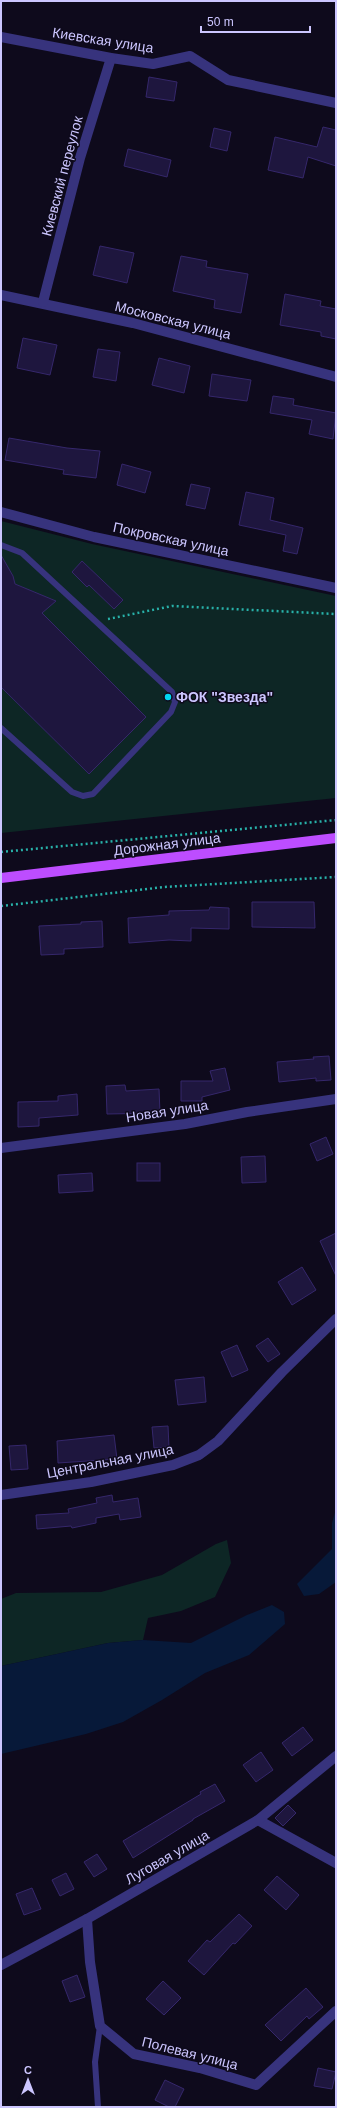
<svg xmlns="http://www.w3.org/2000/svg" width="337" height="2108" font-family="Arial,sans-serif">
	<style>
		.green { fill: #0d2625 }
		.water { fill: #071939 }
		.building { fill: #1e163e; stroke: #35276b }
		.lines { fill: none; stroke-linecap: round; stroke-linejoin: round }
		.path { stroke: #28b1a9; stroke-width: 2.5; stroke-dasharray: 2 3; stroke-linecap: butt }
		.service { stroke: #37337d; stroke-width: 6 }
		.minor { stroke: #37337d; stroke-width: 10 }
		.primary { stroke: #bd4dff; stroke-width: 10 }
		.poi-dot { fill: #00d7f1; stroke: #0e0a1c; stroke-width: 1.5 }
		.labels { text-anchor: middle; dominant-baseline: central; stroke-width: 3; stroke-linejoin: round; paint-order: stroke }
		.street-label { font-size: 14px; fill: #ccc6ff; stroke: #0e0a1c }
		.poi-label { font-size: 14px; font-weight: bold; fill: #ccc6ff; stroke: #0e0a1c; text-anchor: start }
	</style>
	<rect width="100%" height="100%" fill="#0e0a1c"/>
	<g class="green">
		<polygon points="1,521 92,544 336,596 336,798 1,833"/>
		<polygon points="227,1540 231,1563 215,1597 181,1611 148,1618 143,1640 108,1643 1,1666 1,1599 16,1593 101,1592 162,1575 216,1544"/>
	</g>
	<g class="water">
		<polygon points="336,1509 336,1582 319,1594 304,1596 297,1584 332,1549 332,1523"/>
		<polygon points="272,1605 284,1612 285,1624 249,1655 205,1673 162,1700 123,1722 86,1734 1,1754 1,1666 108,1643 143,1640 191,1643 247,1615"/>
	</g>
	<g class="building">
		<polygon points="149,77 177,82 174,101 146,97"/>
		<polygon points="323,127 336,130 336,166 308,157 303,178 268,170 275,137 317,147"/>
		<polygon points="214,128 231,132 227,151 210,147"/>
		<polygon points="128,149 171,160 167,177 124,166"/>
		<polygon points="100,246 134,253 127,283 93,275"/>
		<polygon points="181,256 207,261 206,267 248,274 241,313 214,308 215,300 173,291"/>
		<polygon points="285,294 321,301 320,306 336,309 336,339 321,336 321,332 280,325"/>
		<polygon points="23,338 57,345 50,375 17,368"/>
		<polygon points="98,349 120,352 116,381 93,377"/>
		<polygon points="159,358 190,366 184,393 152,385"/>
		<polygon points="212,374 251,380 247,401 209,396"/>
		<polygon points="273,396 294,399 293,405 336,413 333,439 309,434 312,420 270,413"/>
		<polygon points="9,438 67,448 100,451 96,478 63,474 64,470 5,460"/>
		<polygon points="122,464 151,472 145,493 117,485"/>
		<polygon points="191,484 210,488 205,509 186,505"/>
		<polygon points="246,492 274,498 270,520 303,528 297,554 283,551 286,535 239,525"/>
		<polygon points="1,555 13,576 15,584 56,601 42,613 146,717 89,774 1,687"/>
		<polygon points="82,561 123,600 114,609 89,585 87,587 72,572"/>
		<polygon points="252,902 314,902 315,928 252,927"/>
		<polygon points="210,907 229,908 229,929 191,928 191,941 169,940 129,943 128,918 169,915 169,911 209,910"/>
		<polygon points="102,921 103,947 64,949 64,954 41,955 39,926 81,924 81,922"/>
		<polygon points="329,1056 331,1080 316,1081 316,1078 279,1082 277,1062 314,1059 313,1057"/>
		<polygon points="225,1068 230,1090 202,1097 202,1101 181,1101 181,1081 213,1081 210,1071"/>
		<polygon points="125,1085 126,1091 159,1089 160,1113 107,1114 106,1086"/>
		<polygon points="77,1094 78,1115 39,1118 39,1126 18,1127 18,1102 58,1101 58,1096"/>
		<polygon points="326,1137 333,1154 317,1161 310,1144"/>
		<polygon points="265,1156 266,1182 242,1183 241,1157"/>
		<rect x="137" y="1163" width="23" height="18"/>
		<polygon points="92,1173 93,1191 59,1193 58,1175"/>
		<polygon points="336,1233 336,1276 320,1241"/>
		<polygon points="302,1267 316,1290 292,1305 278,1282"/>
		<polygon points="268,1338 280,1354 268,1362 256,1346"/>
		<polygon points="237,1345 248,1370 232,1377 221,1352"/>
		<polygon points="204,1377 206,1402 178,1405 175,1380"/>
		<polygon points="168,1426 169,1447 154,1448 152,1427"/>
		<polygon points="114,1435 117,1459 58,1463 57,1441"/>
		<polygon points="26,1445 28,1469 11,1470 9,1446"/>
		<polygon points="112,1495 113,1502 138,1498 141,1517 120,1520 119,1514 96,1518 96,1523 72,1528 71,1526 37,1529 36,1515 69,1513 68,1509 97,1503 96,1498"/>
		<polygon points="303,1727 313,1740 292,1756 282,1743"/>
		<polygon points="261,1752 273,1770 256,1782 243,1765"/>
		<polygon points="215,1784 225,1801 193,1819 193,1820 133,1858 123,1841 201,1794 200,1792"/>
		<polygon points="288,1805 296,1813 283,1826 275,1818"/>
		<polygon points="97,1854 107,1869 94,1877 84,1862"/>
		<polygon points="66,1873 74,1889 60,1896 52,1880"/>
		<polygon points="277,1876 299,1895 286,1910 264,1890"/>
		<polygon points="32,1888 41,1909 24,1915 16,1894"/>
		<polygon points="239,1914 252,1926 235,1944 233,1943 204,1975 188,1961 207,1940 210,1942"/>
		<polygon points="77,1975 85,1997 70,2002 62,1981"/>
		<polygon points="163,1981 181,1998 164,2015 146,1999"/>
		<polygon points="306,1988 323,2007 309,2019 307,2016 281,2041 265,2025"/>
		<polygon points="318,2068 336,2072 332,2089 314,2086"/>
		<polygon points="165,2080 184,2089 175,2107 169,2107 155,2100"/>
	</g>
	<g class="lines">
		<g class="path">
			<polyline points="108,619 172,606 336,614"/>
			<polyline points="1,852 336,820"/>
			<polyline points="1,906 164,887 336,877"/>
		</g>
		<g class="service">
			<polyline points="1,545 22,553 172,692 175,702 171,712 93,794 83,796 72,792 1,728"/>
			<polyline points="98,2107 95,2062 100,2026"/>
		</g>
		<g class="minor">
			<polyline points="1,37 111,58 153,64 190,56 228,80 336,103"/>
			<polyline points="1,295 133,323 336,377"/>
			<polyline points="43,302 80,158 111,58"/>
			<polyline points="1,512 94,537 336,588"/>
			<polyline points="1,1148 185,1124 247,1112 336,1099"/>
			<polyline points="1,1495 91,1482 173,1465 199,1455 218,1441 282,1372 336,1319"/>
			<polyline points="258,1820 336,1863"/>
			<polyline points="87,1919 90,1962 100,2026 134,2054 200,2068 256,2085 336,2011"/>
			<polyline points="1,1965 87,1919 258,1820 336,1756"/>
		</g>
		<polyline class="primary" points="1,878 336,838"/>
	</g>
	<circle class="poi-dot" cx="168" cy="697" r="4"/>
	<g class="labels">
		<g class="street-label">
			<text transform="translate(103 40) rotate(9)">Киевская улица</text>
			<text transform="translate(62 176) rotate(-75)">Киевский переулок</text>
			<text transform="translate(173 320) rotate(14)">Московская улица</text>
			<text transform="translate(171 539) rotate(12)">Покровская улица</text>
			<text transform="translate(167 844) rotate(-7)">Дорожная улица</text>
			<text transform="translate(167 1111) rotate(-9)">Новая улица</text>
			<text transform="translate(110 1461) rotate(-11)">Центральная улица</text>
			<text transform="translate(167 1857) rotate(-30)">Луговая улица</text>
			<text transform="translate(190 2053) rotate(14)">Полевая улица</text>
		</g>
		<g class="poi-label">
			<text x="176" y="697">ФОК "Звезда"</text>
		</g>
	</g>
	<rect width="337" height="2108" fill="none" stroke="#ccc6ff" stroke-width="4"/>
	<g transform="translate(28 2080)" stroke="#0e0a1c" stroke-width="3" paint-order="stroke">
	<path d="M0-3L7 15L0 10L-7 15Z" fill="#ccc6ff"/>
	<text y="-6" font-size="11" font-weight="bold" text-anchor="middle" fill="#ccc6ff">С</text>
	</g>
	<path d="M201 26v6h109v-6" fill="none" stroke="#ccc6ff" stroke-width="2"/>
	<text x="207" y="26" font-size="12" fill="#ccc6ff" stroke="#0e0a1c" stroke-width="3" paint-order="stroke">50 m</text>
</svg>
